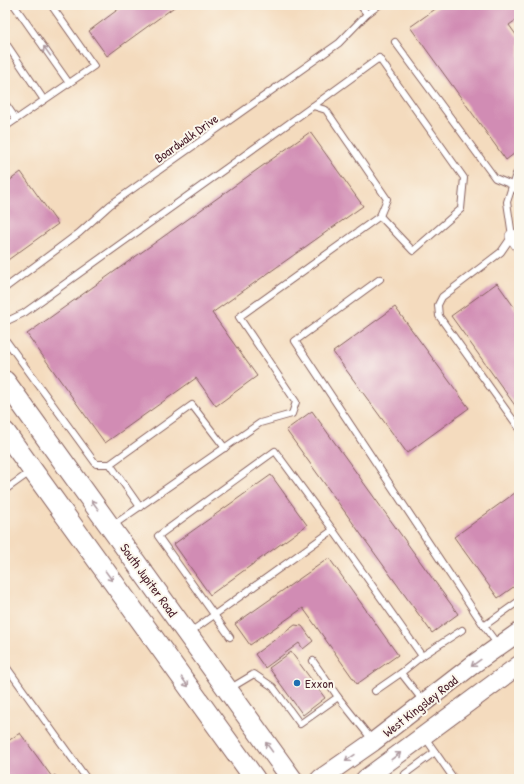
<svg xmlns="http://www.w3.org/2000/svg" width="524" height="784" font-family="'Patrick Hand',sans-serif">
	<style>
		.building { fill: #d18cb4 }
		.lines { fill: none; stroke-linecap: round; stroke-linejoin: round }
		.service-casing { stroke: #86615e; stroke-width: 8 }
		.minor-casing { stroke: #86615e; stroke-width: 14 }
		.secondary-casing { stroke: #86615e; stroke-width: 20 }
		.primary-casing { stroke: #86615e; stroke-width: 22 }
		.service { stroke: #fff; stroke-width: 6 }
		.minor { stroke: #fff; stroke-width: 13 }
		.secondary { stroke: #fff; stroke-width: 18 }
		.primary { stroke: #fff; stroke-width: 20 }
		.oneway { stroke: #ae9aa0 }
		.poi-dot { fill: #1f6fb2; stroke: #fbf7ec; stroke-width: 1.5 }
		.labels { text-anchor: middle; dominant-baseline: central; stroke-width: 4; stroke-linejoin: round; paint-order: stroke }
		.street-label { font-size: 13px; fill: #4a1f2b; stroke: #fbf7ec }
		.poi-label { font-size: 13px; fill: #4a1f2b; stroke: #fbf7ec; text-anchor: start }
	</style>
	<rect width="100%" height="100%" fill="#fbf7ec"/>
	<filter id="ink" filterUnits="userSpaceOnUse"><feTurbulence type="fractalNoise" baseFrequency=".025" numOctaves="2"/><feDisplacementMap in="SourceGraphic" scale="8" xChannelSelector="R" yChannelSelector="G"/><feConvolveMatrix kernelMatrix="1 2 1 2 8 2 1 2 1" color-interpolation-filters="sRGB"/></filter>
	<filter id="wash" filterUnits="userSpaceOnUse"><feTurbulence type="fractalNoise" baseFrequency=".012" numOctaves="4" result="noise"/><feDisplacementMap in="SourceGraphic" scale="16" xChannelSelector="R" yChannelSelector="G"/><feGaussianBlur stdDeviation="0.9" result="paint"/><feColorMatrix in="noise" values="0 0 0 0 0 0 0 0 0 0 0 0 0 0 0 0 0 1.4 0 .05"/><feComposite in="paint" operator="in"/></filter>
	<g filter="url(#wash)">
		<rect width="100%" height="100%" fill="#f4dbbe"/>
		<g id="blocks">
			<g class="building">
				<polygon points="124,5 177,5 107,56 89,31"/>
				<polygon points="441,5 519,5 519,18 509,25 519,39 519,150 506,160 410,27"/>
				<polygon points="310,132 363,206 212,313 257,376 216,406 196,378 105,443 27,334"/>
				<polygon points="21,172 58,224 5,262 5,184"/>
				<polygon points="497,283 519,314 519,411 451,316"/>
				<polygon points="395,307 469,408 407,453 333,352"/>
				<polygon points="312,411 458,614 432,633 286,430"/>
				<polygon points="271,475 307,525 210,595 174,544"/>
				<polygon points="519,490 519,583 498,598 454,537"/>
				<polygon points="329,558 398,655 357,684 303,608 250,645 235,624"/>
				<polygon points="295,625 302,626 313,641 303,649 299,643 265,668 255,654"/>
				<polygon points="291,652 325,698 303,715 269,668"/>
				<polygon points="20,733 52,777 55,775 58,779 5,779 5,743"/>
			</g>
		</g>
	</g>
	<g filter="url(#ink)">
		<use href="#blocks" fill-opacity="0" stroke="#86615e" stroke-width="1"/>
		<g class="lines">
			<defs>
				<g id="service">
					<polyline points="14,5 69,83"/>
					<polyline points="360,5 367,14"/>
					<polyline points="5,42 44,100"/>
					<polyline points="395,42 495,178 512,185 519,193"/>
					<polyline points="5,103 16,119"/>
					<polyline points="313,106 379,58 464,178 461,209 413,251 380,216"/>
					<polyline points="5,127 94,66 51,5"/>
					<polyline points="519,172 516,174 507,202 512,236 501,252 442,297 438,305 439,316 519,428"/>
					<polyline points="380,279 295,341 484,626 519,601"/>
					<polyline points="5,288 79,233 110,205 339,43 367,14 379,5"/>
					<polyline points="5,322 24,313 313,106 326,110 387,199 380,216 239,317 296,402 292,414 260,423 112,526"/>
					<polyline points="5,339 96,464 110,464 140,507"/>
					<polyline points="110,464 192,405 225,448"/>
					<polyline points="5,490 30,472"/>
					<polyline points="484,626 498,645"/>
					<polyline points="189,633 333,530 422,656 401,673 423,701"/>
					<polyline points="230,637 158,536 275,451 333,530"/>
					<polyline points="422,656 462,630"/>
					<polyline points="313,661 338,697"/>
					<polyline points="5,665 87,779"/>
					<polyline points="229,689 254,674 273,687 300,724 338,697 373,741"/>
					<polyline points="375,691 401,673"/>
					<polyline points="424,736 454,779"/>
					<polyline points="409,779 405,774 435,752"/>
				</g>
				<polyline id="minor" points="512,236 519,246"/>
				<g id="secondary">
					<polyline points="320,779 373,742 475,663 519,632"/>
					<polyline points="365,779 519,665"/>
				</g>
				<g id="primary">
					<polyline points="5,381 292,779"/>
					<polyline points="5,432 255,779"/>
				</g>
			</defs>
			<use href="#service" class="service-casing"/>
			<use href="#minor" class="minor-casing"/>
			<use href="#secondary" class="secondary-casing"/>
			<use href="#primary" class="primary-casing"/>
			<use href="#service" class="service"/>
			<use href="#minor" class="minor"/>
			<use href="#secondary" class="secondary"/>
			<use href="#primary" class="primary"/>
		</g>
		<defs><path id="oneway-shaft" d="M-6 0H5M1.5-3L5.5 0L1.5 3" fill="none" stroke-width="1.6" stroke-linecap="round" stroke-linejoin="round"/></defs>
		<g class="oneway">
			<use href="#oneway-shaft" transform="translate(47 51) rotate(-125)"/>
			<use href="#oneway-shaft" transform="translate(95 505) rotate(-126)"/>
			<use href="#oneway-shaft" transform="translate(109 576) rotate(54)"/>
			<use href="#oneway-shaft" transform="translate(476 663) rotate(144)"/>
			<use href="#oneway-shaft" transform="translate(185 682) rotate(54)"/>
			<use href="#oneway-shaft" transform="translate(269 747) rotate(-126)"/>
			<use href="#oneway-shaft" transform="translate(396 756) rotate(-37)"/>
			<use href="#oneway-shaft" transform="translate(350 758) rotate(145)"/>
		</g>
	</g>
	<circle class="poi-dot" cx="297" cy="683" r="4"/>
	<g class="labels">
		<g class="street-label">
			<text transform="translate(186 138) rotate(-35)">Boardwalk Drive</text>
			<text transform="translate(149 580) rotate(54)">South Jupiter Road</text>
			<text transform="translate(420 706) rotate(-38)">West Kingsley Road</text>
		</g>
		<g class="poi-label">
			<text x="305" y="683">Exxon</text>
		</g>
	</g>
	<rect width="524" height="784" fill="none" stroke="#fbf7ec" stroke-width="20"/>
</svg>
